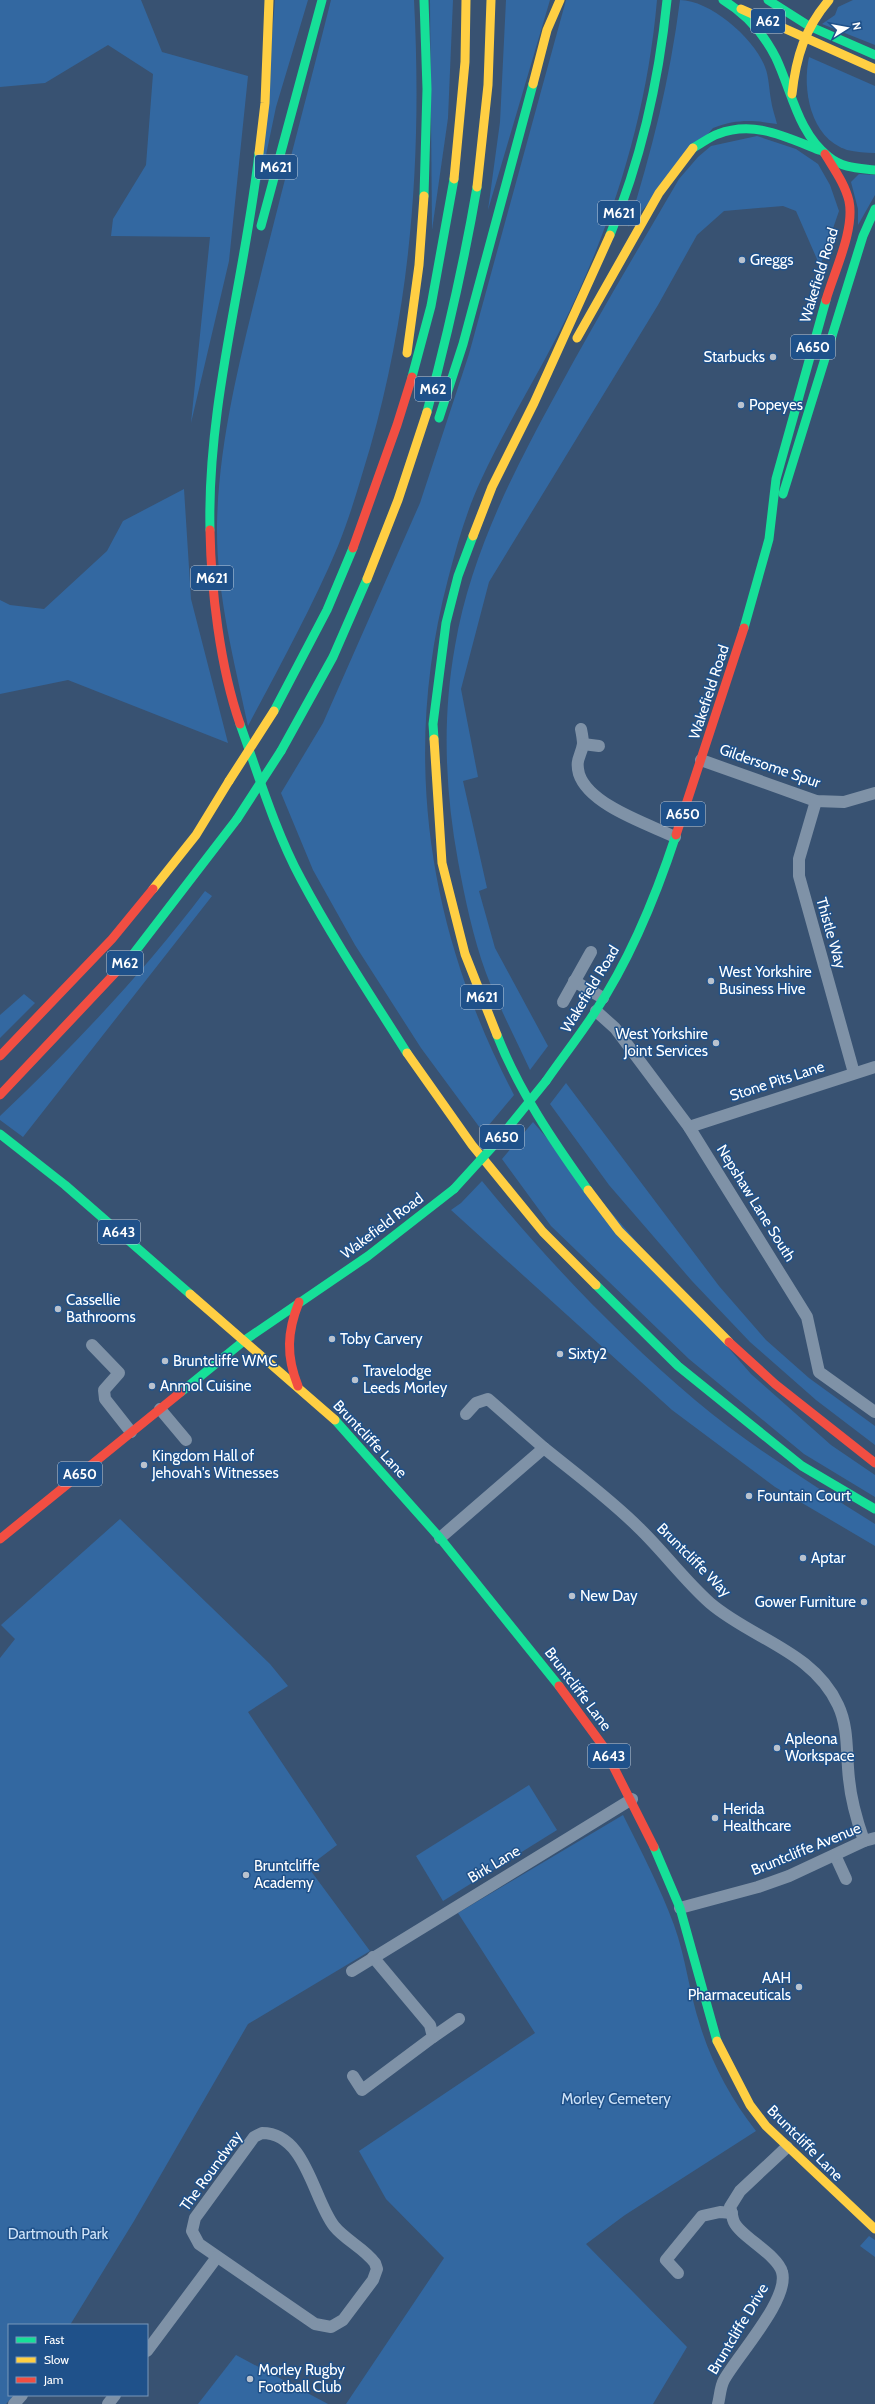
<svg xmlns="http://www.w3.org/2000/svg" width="875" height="2404" font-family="Cabin,sans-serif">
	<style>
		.green { fill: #3368a1 }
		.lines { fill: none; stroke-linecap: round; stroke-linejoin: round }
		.street { stroke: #7f92a7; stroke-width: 12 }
		.fast { stroke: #16e098; stroke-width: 9 }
		.slow { stroke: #ffcf43; stroke-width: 9 }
		.jam { stroke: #f24e42; stroke-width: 9 }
		.fast-bridge { stroke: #16e098; stroke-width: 9 }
		.slow-bridge { stroke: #ffcf43; stroke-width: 9 }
		.poi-dot { fill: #b9c2ce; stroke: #1f518a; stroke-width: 1.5 }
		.labels { text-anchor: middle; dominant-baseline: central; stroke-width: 3; stroke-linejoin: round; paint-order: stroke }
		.shield { fill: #1f518a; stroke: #bccbdc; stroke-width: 1 }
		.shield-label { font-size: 14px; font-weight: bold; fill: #fff }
		.poi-label { font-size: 15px; fill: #fff; stroke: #1f518a; text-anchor: start }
		.street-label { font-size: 15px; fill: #fff; stroke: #1f518a }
		.park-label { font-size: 15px; fill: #cfe3f8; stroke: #1f518a }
	</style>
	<rect width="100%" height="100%" fill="#385272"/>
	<g class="green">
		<polygon points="0,0 141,0 162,52 248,76 229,261 191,423 210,237 111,236 113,219 146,165 153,74 108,45 45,83 0,87"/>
		<polygon points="275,0 308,0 276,107 260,184"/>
		<path d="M331,0H414C422,152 412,301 370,448C360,481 351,514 338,546C312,608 279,667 248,726C234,660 216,593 217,524C219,440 240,359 260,278C283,185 308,93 331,0Z"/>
		<polygon points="430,0 453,0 448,118 432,230"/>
		<polygon points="506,0 550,0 488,210 500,122"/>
		<path d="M566,0H657C648,103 620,201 577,295C549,358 510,417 481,480C466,512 457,545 448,579C401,758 428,931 514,1095L483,1132L421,1048L355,945L313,870L281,793L323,723L420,503L469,354Z"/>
		<path d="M680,0C710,0 755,39 765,67C769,77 769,89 771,100C772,108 775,116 777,124C752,120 737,119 713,128L628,227C652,151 670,79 680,0Z"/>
		<polygon points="853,0 875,0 875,45 822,24 835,15 838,7"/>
		<path d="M809,57L875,86V153C866,153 856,152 847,150C810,138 802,89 809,57Z"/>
		<path d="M757,136L796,149L818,164L830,185L839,211L820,266L796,211L783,206L724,211L697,235L658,305L489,582L461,689L478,777L463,781L487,888L479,891L495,948L548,1046L530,1070C515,1038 499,1007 486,973C473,937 465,899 458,861C445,790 442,718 455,646C470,558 510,478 552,401C592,326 636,253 679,179L698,157L711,146Z"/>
		<polygon points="859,174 875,175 875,195 858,225 858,209 851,182"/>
		<polygon points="184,489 191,599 228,743 68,680 0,694 0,600 10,605 44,609 107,551 123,521"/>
		<path d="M205,891L212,896L23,1137L0,1120V1116C74,1046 143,973 205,891Z"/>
		<polygon points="24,994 35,1003 0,1038 0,1015"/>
		<polygon points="566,1083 719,1286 766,1340 809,1378 875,1426 875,1445 816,1400 750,1342 692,1281 609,1185 550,1104"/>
		<polygon points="533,1122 751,1374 831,1445 875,1475 875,1497 804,1454 689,1359 551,1226 502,1159"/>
		<path d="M482,1181C546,1259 618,1335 695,1400C751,1447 813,1485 875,1524V1546L775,1487L672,1410L451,1210L461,1203Z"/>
		<polygon points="120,1519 270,1664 288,1686 248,1712 337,1845 308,1867 370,1951 248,2024 134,2221 70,2325 9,2325 9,2395 14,2395 6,2404 0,2404 0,1658 15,1639 1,1625"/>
		<polygon points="529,1785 557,1830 443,1901 416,1856"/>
		<path d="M623,1815C641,1851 660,1887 674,1925C686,1958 689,1992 700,2025C712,2064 731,2099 756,2131L625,2215L586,2244L687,2347L653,2404H346L444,2258L386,2199L359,2151L535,2033L458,1913Z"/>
		<polygon points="869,2236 875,2240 875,2257 860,2246"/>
		<polygon points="236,2355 328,2404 198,2404"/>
	</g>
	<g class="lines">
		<g class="street">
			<path d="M581,729C582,734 583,740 583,744C581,757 575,759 579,774C589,805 648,824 675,837"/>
			<polyline points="583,744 599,746"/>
			<polyline points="701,760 816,801 844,802 875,793"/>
			<polyline points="816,801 799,859 799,876 854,1073"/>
			<polyline points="574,981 603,998"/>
			<polyline points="563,1002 591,952"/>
			<polyline points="596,1011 615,1028 689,1127 799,1304 807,1317 819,1372 875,1412"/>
			<polyline points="689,1127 875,1067"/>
			<polyline points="92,1345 119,1373 104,1390 105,1399 131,1432"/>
			<polyline points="160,1409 186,1440"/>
			<polyline points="466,1414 476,1403 488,1399 544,1448"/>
			<path d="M440,1538L544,1448C576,1474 610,1499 639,1528C664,1552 684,1580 710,1603C752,1639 813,1651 838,1705C849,1728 846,1754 849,1779C851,1800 857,1821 864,1841"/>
			<polyline points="835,1855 846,1879"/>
			<polyline points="680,1908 758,1887 789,1876 864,1841 875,1838"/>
			<polyline points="352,1971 632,1799"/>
			<polyline points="433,2037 459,2019"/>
			<polyline points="353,2076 362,2090 433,2037 430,2025 373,1957"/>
			<path d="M262,2133C306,2133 313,2199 334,2226C345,2240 364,2248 375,2263L377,2269L373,2280L343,2320L331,2327L315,2324L199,2244L192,2231L195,2218L254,2137Z"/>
			<polyline points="678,2273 666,2260 702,2216 720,2212 732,2213"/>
			<polyline points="147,2351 217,2257"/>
			<polyline points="14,2404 22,2395"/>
			<polyline points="108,2404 115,2395"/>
			<path d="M718,2404C720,2397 720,2387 724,2380C737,2356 790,2299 782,2272C778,2255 740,2236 734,2222C732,2218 732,2212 730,2207L740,2191L787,2147"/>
		</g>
		<g class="fast">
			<polyline points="424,0 427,89 424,196"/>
			<path d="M723,0C746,14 764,34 776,58C792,92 798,133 829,157C842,168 859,168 875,170"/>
			<polyline points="768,0 809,26 875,55"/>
			<path d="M693,148C701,144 709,137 718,134C754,120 786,137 819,150"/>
			<polyline points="261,226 322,0"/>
			<path d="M610,235C641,160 659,80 667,0"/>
			<polyline points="412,377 431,306 454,179"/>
			<path d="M427,412C447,337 464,263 477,187"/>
			<polyline points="439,418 463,344 533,84"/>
			<polyline points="783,494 863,236 875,209"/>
			<path d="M210,530C207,403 245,278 259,153"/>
			<polyline points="744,628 769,539 776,479 826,300"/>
			<polyline points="274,711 327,610 353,548"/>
			<path d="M240,724C258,774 276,833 301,879C333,939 371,996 407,1053"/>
			<polyline points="434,739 433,724 446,623 458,576 473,536"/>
			<polyline points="281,751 333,657 367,579"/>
			<polyline points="117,971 134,953 237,819"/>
			<path d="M497,1035C519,1091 553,1141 588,1190"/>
			<path d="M546,1081C562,1058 580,1035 595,1012C631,958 656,896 676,835"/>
			<polyline points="0,1134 65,1185 190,1294"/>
			<polyline points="596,1285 678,1366 802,1466 875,1509"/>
			<polyline points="181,1392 245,1340 368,1256 454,1189"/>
			<polyline points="335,1420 440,1538 559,1686"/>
			<polyline points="654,1847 680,1908 717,2041"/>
		</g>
		<g class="slow">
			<polyline points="741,9 875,69"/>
			<polyline points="533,84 547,30 560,0"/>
			<path d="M792,94C796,57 805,28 829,0"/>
			<polyline points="259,153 265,103 269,0"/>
			<polyline points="454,179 465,62 466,0"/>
			<polyline points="477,187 488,85 491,0"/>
			<polyline points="577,338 659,193 693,148"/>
			<polyline points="407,353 419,265 424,196"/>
			<polyline points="473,536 492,487 534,403 610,235"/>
			<polyline points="367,579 398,500 427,412"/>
			<polyline points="434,739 442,863 465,954 497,1035"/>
			<polyline points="153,889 196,835 229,781"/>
			<polyline points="407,1053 472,1145 543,1232 596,1285"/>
			<polyline points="588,1190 619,1231 729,1342"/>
			<polyline points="190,1294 335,1420"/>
			<polyline points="717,2041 750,2105 766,2126 875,2229"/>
		</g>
		<g class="jam">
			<path d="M825,154C834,169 845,184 849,201C855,230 834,272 826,300"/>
			<path d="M210,530C211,590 220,667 240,724"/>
			<polyline points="353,548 397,425 412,377"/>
			<polyline points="676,835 744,628"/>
			<polyline points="0,1056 112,939 153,889"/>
			<polyline points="0,1095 117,971"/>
			<polyline points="729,1342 775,1384 875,1463"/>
			<path d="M298,1386C286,1356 287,1332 299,1302"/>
			<polyline points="0,1539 181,1392"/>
			<polyline points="559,1686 603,1746 654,1847"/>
		</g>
		<g class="fast-bridge">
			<polyline points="237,819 281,751"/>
			<polyline points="454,1189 495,1144 546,1081"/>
		</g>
		<polyline class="slow-bridge" points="229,781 274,711"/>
	</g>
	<g class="poi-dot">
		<circle cx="742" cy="260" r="4"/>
		<circle cx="773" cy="357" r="4"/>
		<circle cx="741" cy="405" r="4"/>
		<circle cx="711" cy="981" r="4"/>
		<circle cx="716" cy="1043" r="4"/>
		<circle cx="58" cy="1309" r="4"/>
		<circle cx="332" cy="1339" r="4"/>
		<circle cx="560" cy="1354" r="4"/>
		<circle cx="165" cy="1361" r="4"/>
		<circle cx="355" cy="1380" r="4"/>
		<circle cx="152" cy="1386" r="4"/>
		<circle cx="144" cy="1465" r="4"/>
		<circle cx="749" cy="1496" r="4"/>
		<circle cx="803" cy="1558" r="4"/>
		<circle cx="572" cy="1596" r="4"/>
		<circle cx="864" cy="1602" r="4"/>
		<circle cx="777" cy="1748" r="4"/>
		<circle cx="715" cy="1818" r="4"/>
		<circle cx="246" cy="1875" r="4"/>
		<circle cx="799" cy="1987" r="4"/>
		<circle cx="250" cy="2379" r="4"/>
	</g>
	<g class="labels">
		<g class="shield">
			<rect x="751" y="9" width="34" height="24" rx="3"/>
			<rect x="255" y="155" width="42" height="24" rx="3"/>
			<rect x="598" y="201" width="42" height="24" rx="3"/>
			<rect x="791" y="335" width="44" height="24" rx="3"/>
			<rect x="415" y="377" width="36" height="24" rx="3"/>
			<rect x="191" y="566" width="42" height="24" rx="3"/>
			<rect x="661" y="802" width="44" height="24" rx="3"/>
			<rect x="107" y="951" width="36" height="24" rx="3"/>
			<rect x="461" y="985" width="42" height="24" rx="3"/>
			<rect x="480" y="1125" width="44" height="24" rx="3"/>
			<rect x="98" y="1220" width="42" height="24" rx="3"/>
			<rect x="58" y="1462" width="44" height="24" rx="3"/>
			<rect x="588" y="1744" width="42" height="24" rx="3"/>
		</g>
		<g class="shield-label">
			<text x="768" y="21">A62</text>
			<text x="276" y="167">M621</text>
			<text x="619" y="213">M621</text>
			<text x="813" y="347">A650</text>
			<text x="433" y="389">M62</text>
			<text x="212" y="578">M621</text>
			<text x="683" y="814">A650</text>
			<text x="125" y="963">M62</text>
			<text x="482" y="997">M621</text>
			<text x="502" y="1137">A650</text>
			<text x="119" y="1232">A643</text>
			<text x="80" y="1474">A650</text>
			<text x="609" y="1756">A643</text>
		</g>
		<g class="poi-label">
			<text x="750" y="260">Greggs</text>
			<text x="765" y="357" text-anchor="end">Starbucks</text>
			<text x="749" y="405">Popeyes</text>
			<text x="719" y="972">West Yorkshire<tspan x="719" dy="17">Business Hive</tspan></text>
			<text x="708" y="1034" text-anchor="end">West Yorkshire<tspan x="708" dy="17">Joint Services</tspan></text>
			<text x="66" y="1300">Cassellie<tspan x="66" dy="17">Bathrooms</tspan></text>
			<text x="340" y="1339">Toby Carvery</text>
			<text x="568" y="1354">Sixty2</text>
			<text x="173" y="1361">Bruntcliffe WMC</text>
			<text x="363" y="1371">Travelodge<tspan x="363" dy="17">Leeds Morley</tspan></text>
			<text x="160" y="1386">Anmol Cuisine</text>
			<text x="152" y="1456">Kingdom Hall of<tspan x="152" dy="17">Jehovah's Witnesses</tspan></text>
			<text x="757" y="1496">Fountain Court</text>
			<text x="811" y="1558">Aptar</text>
			<text x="580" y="1596">New Day</text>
			<text x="856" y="1602" text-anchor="end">Gower Furniture</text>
			<text x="785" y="1739">Apleona<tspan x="785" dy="17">Workspace</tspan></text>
			<text x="723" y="1809">Herida<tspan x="723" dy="17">Healthcare</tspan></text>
			<text x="254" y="1866">Bruntcliffe<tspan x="254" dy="17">Academy</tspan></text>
			<text x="791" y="1978" text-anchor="end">AAH<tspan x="791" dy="17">Pharmaceuticals</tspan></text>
			<text x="258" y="2370">Morley Rugby<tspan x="258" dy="17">Football Club</tspan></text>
		</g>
		<g class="street-label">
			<text transform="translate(819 275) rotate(-73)">Wakefield Road</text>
			<text transform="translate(709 692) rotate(-72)">Wakefield Road</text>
			<text transform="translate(770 766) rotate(19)">Gildersome Spur</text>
			<text transform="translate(831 933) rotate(74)">Thistle Way</text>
			<text transform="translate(590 989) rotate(-59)">Wakefield Road</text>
			<text transform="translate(777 1081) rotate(-18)">Stone Pits Lane</text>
			<text transform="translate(756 1203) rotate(58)">Nepshaw Lane South</text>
			<text transform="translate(382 1226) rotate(-37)">Wakefield Road</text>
			<text transform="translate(370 1439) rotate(47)">Bruntcliffe Lane</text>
			<text transform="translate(694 1560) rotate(45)">Bruntcliffe Way</text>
			<text transform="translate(578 1689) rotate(53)">Bruntcliffe Lane</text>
			<text transform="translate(806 1849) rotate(-22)">Bruntcliffe Avenue</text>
			<text transform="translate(494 1864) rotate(-31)">Birk Lane</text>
			<text transform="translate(805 2143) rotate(45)">Bruntcliffe Lane</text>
			<text transform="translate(211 2171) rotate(-54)">The Roundway</text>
			<text transform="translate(738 2329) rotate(-59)">Bruntcliffe Drive</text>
		</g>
		<g class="park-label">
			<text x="616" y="2099">Morley Cemetery</text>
			<text x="58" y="2234">Dartmouth Park</text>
		</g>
	</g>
	<rect x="8" y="2324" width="140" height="72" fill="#1f518a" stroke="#7997b9"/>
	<rect x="16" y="2337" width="20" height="6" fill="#16e098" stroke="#7997b9"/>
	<text x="44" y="2344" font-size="12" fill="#ffffff">Fast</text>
	<rect x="16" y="2357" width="20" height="6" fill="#ffcf43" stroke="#7997b9"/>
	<text x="44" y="2364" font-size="12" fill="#ffffff">Slow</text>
	<rect x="16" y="2377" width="20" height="6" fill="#f24e42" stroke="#7997b9"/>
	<text x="44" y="2384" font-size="12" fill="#ffffff">Jam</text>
	<g transform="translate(847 28) rotate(79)" stroke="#1f518a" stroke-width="3" paint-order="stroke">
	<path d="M0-3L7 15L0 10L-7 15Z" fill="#ffffff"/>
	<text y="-6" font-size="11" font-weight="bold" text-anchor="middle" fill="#ffffff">N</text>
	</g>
</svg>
